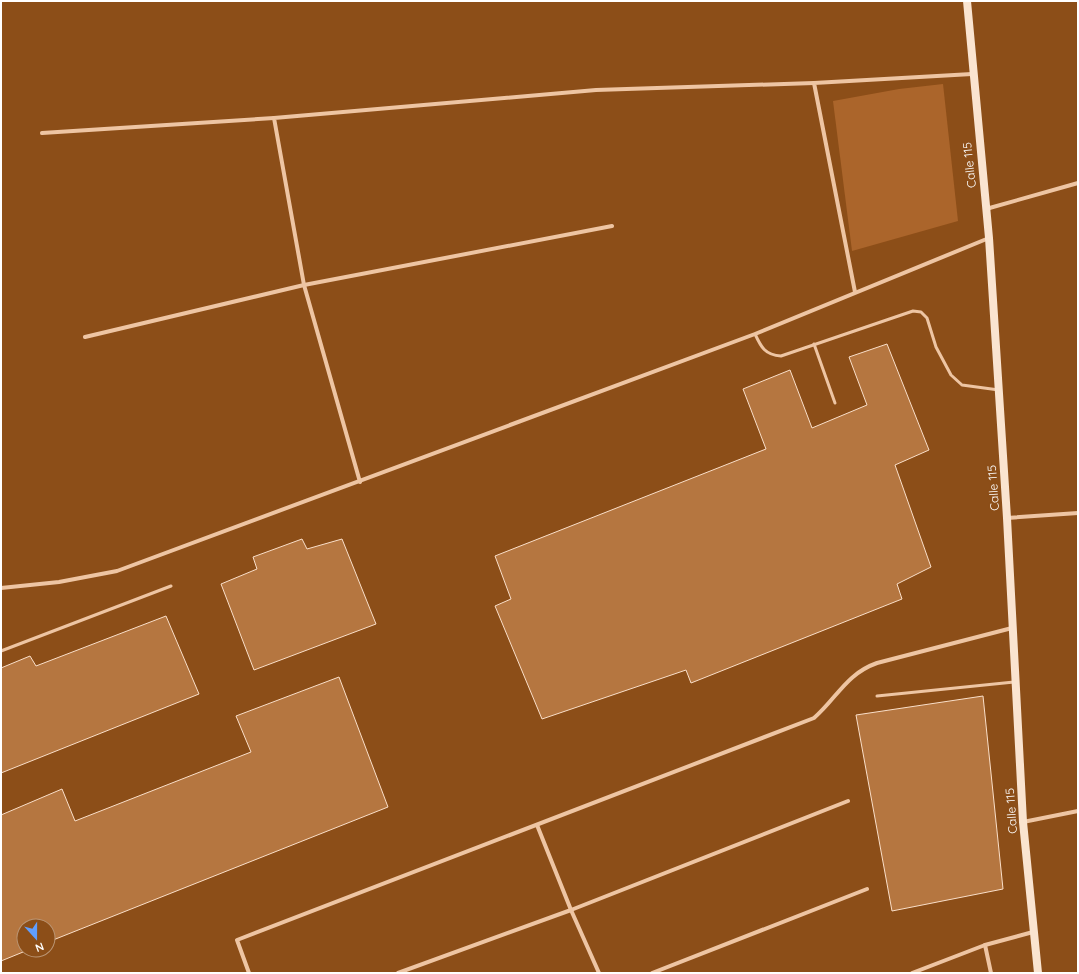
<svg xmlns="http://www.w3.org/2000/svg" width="1079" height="974" font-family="Quicksand,sans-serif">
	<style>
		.green { fill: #ab652b }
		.building { fill: #b57640; stroke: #fadfc9 }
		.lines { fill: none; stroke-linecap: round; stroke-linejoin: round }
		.lane { stroke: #eec5a3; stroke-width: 3 }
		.street { stroke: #eec5a3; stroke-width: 4 }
		.secondary { stroke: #fae4d0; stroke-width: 8 }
		.labels { text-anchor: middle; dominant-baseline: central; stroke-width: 3.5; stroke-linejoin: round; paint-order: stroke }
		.street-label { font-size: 12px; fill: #fff; stroke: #8c4e18 }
	</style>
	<rect width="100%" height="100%" fill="#8c4e18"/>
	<polygon class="green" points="943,84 958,221 852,251 833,101 899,89"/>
	<g class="building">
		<polygon points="887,344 929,450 895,465 931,567 897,584 902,599 691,683 686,670 542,719 495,606 511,599 495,556 766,449 743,389 790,370 812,428 867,405 849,357"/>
		<polygon points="302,539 307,549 342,539 376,624 254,670 221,584 257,569 253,557"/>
		<polygon points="166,616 199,694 1,773 1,668 30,656 36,666"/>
		<polygon points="339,677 388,807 48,942 48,926 24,926 24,950 28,950 1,961 1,815 62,789 75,821 251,752 236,716"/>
		<polygon points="983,696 1003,889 892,911 856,715"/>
	</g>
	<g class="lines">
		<g class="lane">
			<path d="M755,334C761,347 765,355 781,356L913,311L921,312L927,318L936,347L951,375L962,385L999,390"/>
			<polyline points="814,344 835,403"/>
			<polyline points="1,651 171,586"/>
			<polyline points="877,696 1014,682"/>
		</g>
		<g class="street">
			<polyline points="42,133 274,118"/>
			<polyline points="986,209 1078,183"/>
			<polyline points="855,292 814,83 972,74"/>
			<polyline points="85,337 304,285 612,226"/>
			<polyline points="360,482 304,285 274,118 596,90 814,83"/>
			<polyline points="1007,518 1078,513"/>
			<polyline points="1,588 59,582 117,571 755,334 989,238"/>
			<polyline points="1023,822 1078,811"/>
			<polyline points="537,825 571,910 599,973"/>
			<polyline points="985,945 991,973"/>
			<path d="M249,973L237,940L814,718C837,698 846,674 877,663L1012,628"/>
			<polyline points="398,973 571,910 848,801"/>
			<polyline points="652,973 867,889"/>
			<polyline points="912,973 985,945 1033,932"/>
		</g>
		<polyline class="secondary" points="967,1 989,238 1007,518 1023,822 1038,973"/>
	</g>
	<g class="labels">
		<g class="street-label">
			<text transform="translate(969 165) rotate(-96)">Calle 115</text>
			<text transform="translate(993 488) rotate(-94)">Calle 115</text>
			<text transform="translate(1011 811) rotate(-94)">Calle 115</text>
		</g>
	</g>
	<rect width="1079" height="974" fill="none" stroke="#ffffff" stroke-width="4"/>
	<g transform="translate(36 938) rotate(159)"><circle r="19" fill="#8c4e18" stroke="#ba9574"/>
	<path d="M0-3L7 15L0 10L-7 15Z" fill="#609eff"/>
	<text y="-6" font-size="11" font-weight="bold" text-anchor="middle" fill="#ffffff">N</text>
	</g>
</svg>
